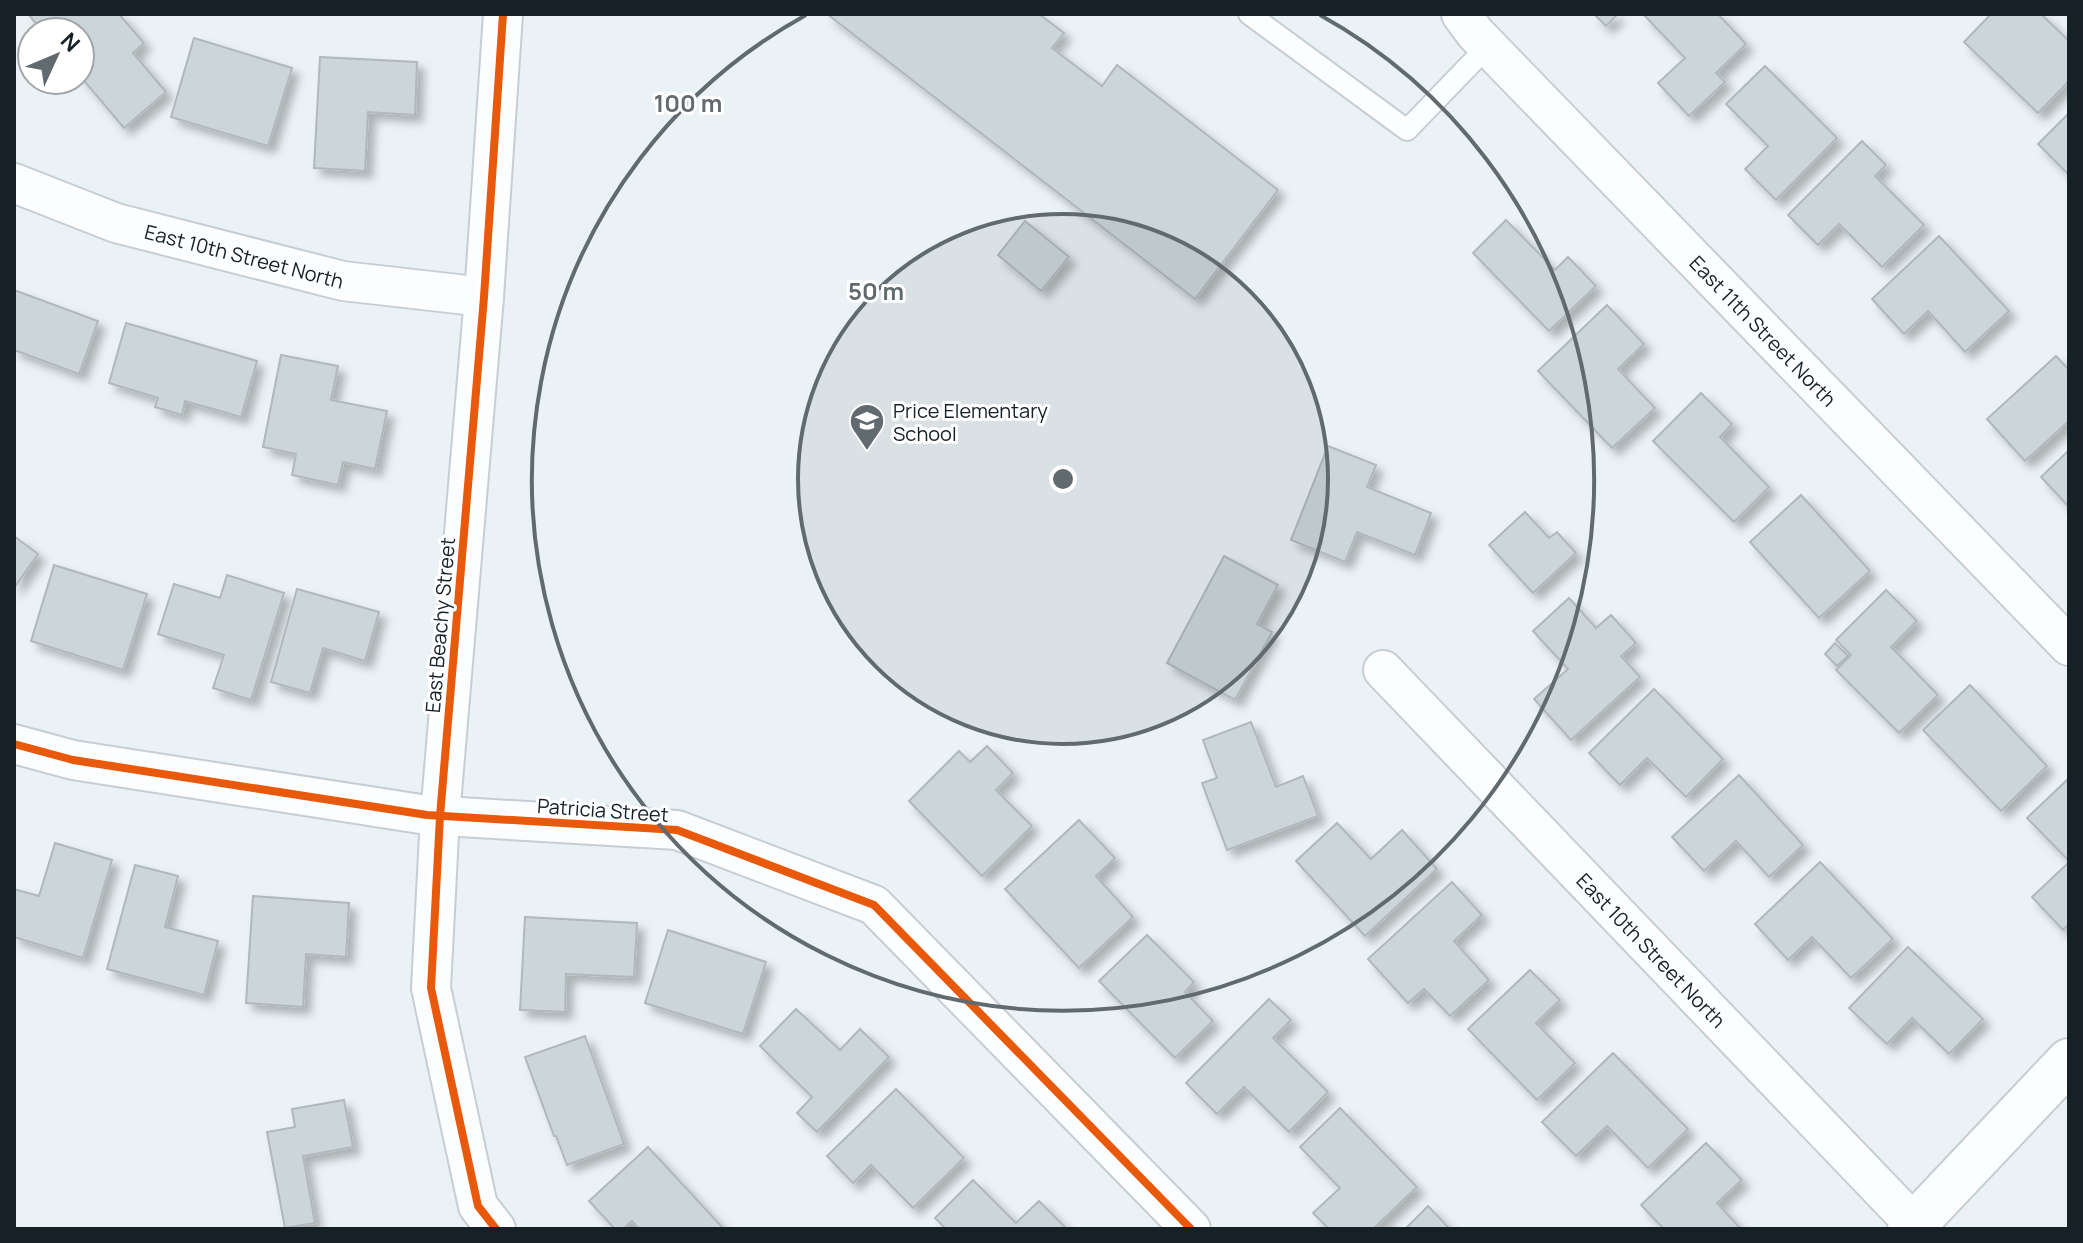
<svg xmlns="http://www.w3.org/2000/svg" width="2083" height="1243" font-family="Manrope,sans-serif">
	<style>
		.building { fill: #ccd5da; stroke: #b0b8bd; stroke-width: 2; filter: url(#shadow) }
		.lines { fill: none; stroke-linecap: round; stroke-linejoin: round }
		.service-casing { stroke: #c6ced4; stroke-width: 24 }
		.minor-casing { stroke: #c6ced4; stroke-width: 42 }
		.secondary-casing { stroke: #c6ced4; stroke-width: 48 }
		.service { stroke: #fcfdfe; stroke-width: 20 }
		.minor { stroke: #fcfdfe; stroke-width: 38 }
		.secondary { stroke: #fcfdfe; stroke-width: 44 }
		.cycleway-casing { stroke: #fff; stroke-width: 13 }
		.cycleway { stroke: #e8590c; stroke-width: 8 }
		.ring { fill: none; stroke: #606a6f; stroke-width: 4 }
		.labels { text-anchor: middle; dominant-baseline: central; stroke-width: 6; stroke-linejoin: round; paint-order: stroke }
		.street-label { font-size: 20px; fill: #152027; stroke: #fff }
		.poi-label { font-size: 20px; fill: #152027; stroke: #fff; text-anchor: start }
		.centre { fill: #606a6f; stroke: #fff; stroke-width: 4 }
		.ring-label { font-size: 24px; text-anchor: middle; font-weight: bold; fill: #606a6f; stroke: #fff; stroke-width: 6; stroke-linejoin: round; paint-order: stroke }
	</style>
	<defs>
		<filter id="shadow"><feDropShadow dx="7" dy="7" stdDeviation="4" flood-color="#0004"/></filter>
	</defs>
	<rect width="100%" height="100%" fill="#ebf2f6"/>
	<g class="building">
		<polygon points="28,14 119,14 144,43 133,53 166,92 124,128 80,76 80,32 43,32"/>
		<polygon points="827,14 1039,14 1064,33 1052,48 1102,86 1117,65 1278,190 1195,299"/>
		<polygon points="1594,14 1618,14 1606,26"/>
		<polygon points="1643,14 1718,14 1746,44 1716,73 1725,82 1689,116 1658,83 1685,58"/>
		<polygon points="1991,14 2041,14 2069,41 2069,81 2038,113 1964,42"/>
		<polygon points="194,38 292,68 268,146 171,117"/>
		<polygon points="320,57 417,62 415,115 368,112 365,171 314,168"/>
		<polygon points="1765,66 1837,138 1776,200 1745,169 1768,146 1726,104"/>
		<polygon points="2069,113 2069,175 2038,144"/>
		<polygon points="1862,141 1886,165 1875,176 1924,225 1882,267 1839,224 1818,245 1788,215"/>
		<polygon points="1506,220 1555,270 1568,257 1596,286 1549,331 1473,253"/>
		<polygon points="1025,221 1069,257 1041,291 998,255"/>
		<polygon points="1939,236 2009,311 1965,352 1928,311 1904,334 1872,299"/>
		<polygon points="14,290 98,321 79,374 14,350"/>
		<polygon points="1607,305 1644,344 1618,369 1655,408 1612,448 1538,371"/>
		<polygon points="126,323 257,361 241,417 185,401 182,415 155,407 158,398 109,383"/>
		<polygon points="281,355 338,366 331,400 387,411 375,469 343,462 338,485 292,475 296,454 263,447"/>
		<polygon points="2056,356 2069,370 2069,421 2025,461 1987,419"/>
		<polygon points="1701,393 1732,424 1720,437 1769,487 1734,522 1653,441"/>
		<polygon points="1328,446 1376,465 1367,487 1431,513 1415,555 1357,532 1345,562 1291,540"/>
		<polygon points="2069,450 2069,507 2041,477"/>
		<polygon points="1801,495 1870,571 1819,618 1750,542"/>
		<polygon points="1525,512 1549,538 1557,532 1576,553 1533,593 1489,545"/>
		<polygon points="14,536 38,554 14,588"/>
		<polygon points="1224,556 1278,585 1257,624 1272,632 1235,700 1167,663"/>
		<polygon points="54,565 147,594 123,670 31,641"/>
		<polygon points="227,575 284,593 251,700 213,688 224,655 158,634 174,584 220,598"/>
		<polygon points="297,589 379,612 365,661 323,648 310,693 271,682"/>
		<polygon points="1886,590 1917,621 1891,647 1938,695 1899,733 1836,670 1851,655 1836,640"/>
		<polygon points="1569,598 1596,628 1611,615 1636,643 1621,656 1640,677 1571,740 1534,699 1568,669 1533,631"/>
		<polygon points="1835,643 1848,656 1837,666 1825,654"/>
		<polygon points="1970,685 2047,766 2001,811 1923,730"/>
		<polygon points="1654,689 1723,759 1686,797 1647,758 1620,785 1589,753"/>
		<polygon points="1251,722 1276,787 1303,776 1318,816 1227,850 1202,783 1217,778 1203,740"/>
		<polygon points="987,746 1013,773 996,790 1032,826 982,876 909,801 959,751 970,762"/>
		<polygon points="1739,775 1803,845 1769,877 1736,841 1704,871 1672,837"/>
		<polygon points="2067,780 2069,782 2069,861 2027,818"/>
		<polygon points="1079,820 1115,858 1096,876 1133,917 1079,968 1005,889"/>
		<polygon points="1337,823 1371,859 1402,830 1437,869 1365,936 1296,861"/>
		<polygon points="55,843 112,860 83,958 14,937 14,889 39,896"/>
		<polygon points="1820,862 1893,939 1851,978 1812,937 1788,960 1755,924"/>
		<polygon points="2069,862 2069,924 2063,930 2032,897"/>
		<polygon points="135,865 178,876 165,927 218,941 204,995 107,969"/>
		<polygon points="1452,882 1482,915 1454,941 1489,980 1450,1016 1424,989 1408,1003 1368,959"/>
		<polygon points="253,896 349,903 346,957 306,954 303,1007 246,1003"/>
		<polygon points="525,917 637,923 634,977 566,974 565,1012 520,1010"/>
		<polygon points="668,930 766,962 743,1034 645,1003"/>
		<polygon points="1147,935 1194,982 1185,992 1213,1021 1175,1058 1099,981"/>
		<polygon points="1908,947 1983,1019 1949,1054 1912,1018 1887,1044 1849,1008"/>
		<polygon points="1530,970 1560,1000 1536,1023 1575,1063 1537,1100 1468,1029"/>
		<polygon points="1269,999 1291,1020 1273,1038 1328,1092 1289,1132 1244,1087 1217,1114 1186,1083"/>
		<polygon points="796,1009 840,1050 860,1029 889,1057 817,1132 797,1113 812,1097 760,1046"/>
		<polygon points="585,1036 624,1144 567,1165 556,1136 554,1136 525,1057"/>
		<polygon points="1613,1053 1688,1129 1648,1168 1607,1126 1576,1156 1542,1122"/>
		<polygon points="896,1089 964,1158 913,1208 871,1165 853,1183 827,1156"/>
		<polygon points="344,1100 353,1147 303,1156 315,1223 285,1228 267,1132 295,1127 292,1109"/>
		<polygon points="1340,1108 1417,1187 1373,1229 1329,1229 1313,1213 1340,1188 1300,1147"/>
		<polygon points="1706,1143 1742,1180 1717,1203 1741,1229 1664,1229 1641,1205"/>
		<polygon points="648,1147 724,1229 639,1229 632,1221 623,1229 615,1229 589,1201"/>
		<polygon points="973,1180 1016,1223 1039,1201 1067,1229 946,1229 935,1218"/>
		<polygon points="1428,1206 1450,1229 1405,1229"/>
	</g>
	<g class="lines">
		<defs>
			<polyline id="service" points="1249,14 1407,130 1488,46"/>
			<g id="minor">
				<path id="s1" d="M1461,14L1475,33L2069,646"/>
				<path id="s2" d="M14,183L116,223L343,281L484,297"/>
				<path id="s3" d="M1383,670L1919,1229"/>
				<polyline points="14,744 73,760 427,815 677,830 874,905 1191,1229"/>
				<polyline points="496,1229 478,1206 431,988 440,816 484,297 503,14"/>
			</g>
			<polyline id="secondary" points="1910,1229 2069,1061"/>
		</defs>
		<use href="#service" class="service-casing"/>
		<use href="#minor" class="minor-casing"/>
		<use href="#secondary" class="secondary-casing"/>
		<use href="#service" class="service"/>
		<use href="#minor" class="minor"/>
		<use href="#secondary" class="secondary"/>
		<defs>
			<g id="cycleway">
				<polyline points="14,744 73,760 427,815 677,830 874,905 1191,1229"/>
				<polyline points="496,1229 478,1206 431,988 440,816 484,297 503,14"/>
			</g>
		</defs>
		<use href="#cycleway" class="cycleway-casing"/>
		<use href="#cycleway" class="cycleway"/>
	</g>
	<circle cx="1063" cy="479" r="265" fill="#606a6f" fill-opacity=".12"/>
	<g class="ring">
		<circle cx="1063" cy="479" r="265"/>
		<path d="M1320 15A531 531 0 1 1 806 15"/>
	</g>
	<defs>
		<symbol id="school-pin" viewBox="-11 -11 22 30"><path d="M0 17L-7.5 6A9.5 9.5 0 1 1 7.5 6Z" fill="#606a6f" stroke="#fff"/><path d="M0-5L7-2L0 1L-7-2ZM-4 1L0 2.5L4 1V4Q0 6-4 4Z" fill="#fff"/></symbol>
	</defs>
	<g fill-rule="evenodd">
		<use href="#school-pin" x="847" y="401" width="40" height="54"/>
	</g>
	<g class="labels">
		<g class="street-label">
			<text stroke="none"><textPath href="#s2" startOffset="242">East 10th Street North</textPath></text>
			<text stroke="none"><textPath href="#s1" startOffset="438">East 11th Street North</textPath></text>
			<text transform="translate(440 625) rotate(-85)">East Beachy Street</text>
			<text transform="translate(603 810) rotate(4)">Patricia Street</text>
			<text stroke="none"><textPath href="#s3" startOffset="388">East 10th Street North</textPath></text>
		</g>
		<g class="poi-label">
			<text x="893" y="410">Price Elementary<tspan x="893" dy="23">School</tspan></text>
		</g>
	</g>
	<circle cx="1063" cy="479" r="12" class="centre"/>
	<g class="ring-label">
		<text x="688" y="112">100 m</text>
		<text x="876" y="300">50 m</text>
	</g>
	<rect width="2083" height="1243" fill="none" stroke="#152027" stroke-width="32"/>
	<g transform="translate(56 56) rotate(46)"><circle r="38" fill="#ffffff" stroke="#a1a6a9" stroke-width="2"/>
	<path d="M0-6L14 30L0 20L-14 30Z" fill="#606a6f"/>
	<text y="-12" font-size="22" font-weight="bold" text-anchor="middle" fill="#152027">N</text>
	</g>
</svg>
